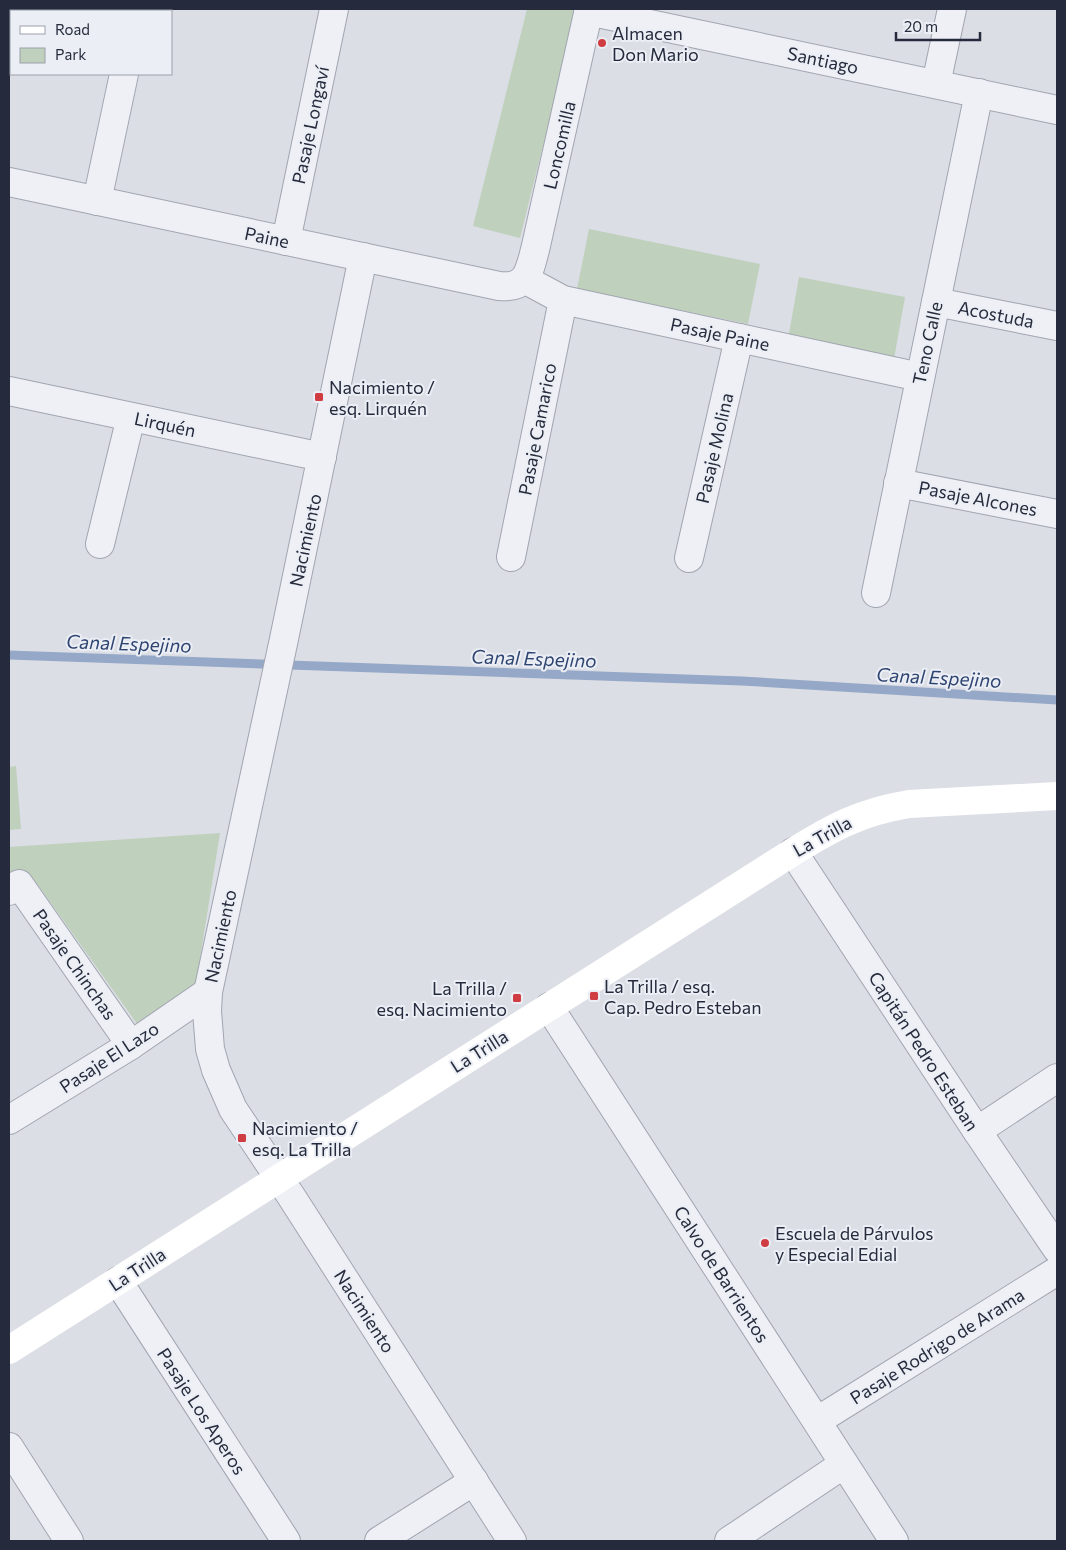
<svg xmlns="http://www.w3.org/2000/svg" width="1066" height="1550" font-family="Commissioner,sans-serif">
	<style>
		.green { fill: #bfd0bc }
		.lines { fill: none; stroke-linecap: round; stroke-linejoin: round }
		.stream { stroke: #95a8c7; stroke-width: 9 }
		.street-casing { stroke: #a1a5b0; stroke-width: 30 }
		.street { stroke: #eef0f5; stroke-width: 28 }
		.secondary { stroke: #fff; stroke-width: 28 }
		.poi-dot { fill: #cf3c42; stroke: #ebeef4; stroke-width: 2 }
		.labels { text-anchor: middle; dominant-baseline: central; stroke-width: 4; stroke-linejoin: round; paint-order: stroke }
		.poi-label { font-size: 18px; fill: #252b3c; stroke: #ebeef4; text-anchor: start }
		.street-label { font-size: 18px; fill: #252b3c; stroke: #ebeef4 }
		.water-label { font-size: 19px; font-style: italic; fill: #2f4571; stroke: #ebeef4 }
	</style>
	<rect width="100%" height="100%" fill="#dcdee6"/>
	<g class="green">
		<polygon points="527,9 577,9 520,238 473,226"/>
		<polygon points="589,229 760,264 748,324 577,289"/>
		<polygon points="799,277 905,297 894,359 788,339"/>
		<polygon points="16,766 21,829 9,830 9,767"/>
		<polygon points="220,833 196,984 140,1028 38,885 9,877 9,847"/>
	</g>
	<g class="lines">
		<polyline class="stream" points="9,655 742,681 1057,700"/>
		<defs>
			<g id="street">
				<polyline points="137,11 138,9"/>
				<polyline points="588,11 1057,110"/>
				<polyline points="936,84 952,9"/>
				<path d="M9,182L499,286C527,289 529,272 535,250L589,9"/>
				<polyline points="97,201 124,74"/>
				<polyline points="286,241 334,9"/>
				<polyline points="363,257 284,639 208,992 207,1011 210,1049 216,1070 233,1109 291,1196 512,1541"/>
				<polyline points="524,279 563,300 920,377"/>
				<polyline points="936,302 1057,326"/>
				<polyline points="9,391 322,457"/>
				<polyline points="898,483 1057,514"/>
				<polyline points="100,544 131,417"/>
				<polyline points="511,557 563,300"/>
				<polyline points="689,558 739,338"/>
				<polyline points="876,593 979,93"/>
				<polyline points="793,852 977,1131 1057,1249"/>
				<polyline points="9,891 19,884 131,1045"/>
				<polyline points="549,1007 894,1541"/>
				<polyline points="9,1120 131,1045 208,992"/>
				<polyline points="977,1131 1057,1078"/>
				<polyline points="118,1281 286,1541"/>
				<polyline points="817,1421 1057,1271"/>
				<polyline points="9,1447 69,1541"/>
				<polyline points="379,1541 474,1481"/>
				<polyline points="729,1541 844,1464"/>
			</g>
		</defs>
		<use href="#street" class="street-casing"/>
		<use href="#street" class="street"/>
		<path class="secondary" d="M9,1350C270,1183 532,1018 793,852C833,827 861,812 909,804L1057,796"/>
	</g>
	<g class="poi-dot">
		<circle cx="602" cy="43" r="5"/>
		<rect x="314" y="392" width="10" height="10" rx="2.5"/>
		<rect x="589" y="991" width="10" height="10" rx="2.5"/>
		<rect x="512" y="993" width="10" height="10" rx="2.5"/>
		<rect x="237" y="1133" width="10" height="10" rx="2.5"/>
		<circle cx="765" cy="1243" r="5"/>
	</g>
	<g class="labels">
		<g class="poi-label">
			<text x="612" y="33">Almacen<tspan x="612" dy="21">Don Mario</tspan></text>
			<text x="329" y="387">Nacimiento /<tspan x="329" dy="21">esq. Lirquén</tspan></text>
			<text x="604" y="986">La Trilla / esq.<tspan x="604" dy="21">Cap. Pedro Esteban</tspan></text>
			<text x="507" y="988" text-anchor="end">La Trilla /<tspan x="507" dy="21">esq. Nacimiento</tspan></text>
			<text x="252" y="1128">Nacimiento /<tspan x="252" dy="21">esq. La Trilla</tspan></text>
			<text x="775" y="1233">Escuela de Párvulos<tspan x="775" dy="21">y Especial Edial</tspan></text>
		</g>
		<g class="street-label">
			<text transform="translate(823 60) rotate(12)">Santiago</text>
			<text transform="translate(310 125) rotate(-78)">Pasaje Longaví</text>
			<text transform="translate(559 145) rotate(-77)">Loncomilla</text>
			<text transform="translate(267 237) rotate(12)">Paine</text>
			<text transform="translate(996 314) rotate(11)">Acostuda</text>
			<text transform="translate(720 334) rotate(12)">Pasaje Paine</text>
			<text transform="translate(927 343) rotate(-78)">Teno Calle</text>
			<text transform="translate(165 424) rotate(12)">Lirquén</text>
			<text transform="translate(537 429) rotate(-79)">Pasaje Camarico</text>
			<text transform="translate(714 448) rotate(-77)">Pasaje Molina</text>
			<text transform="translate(978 498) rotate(11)">Pasaje Alcones</text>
			<text transform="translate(305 540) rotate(-78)">Nacimiento</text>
			<text transform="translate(822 836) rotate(-29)">La Trilla</text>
			<text transform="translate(220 936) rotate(-78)">Nacimiento</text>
			<text transform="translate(75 964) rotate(55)">Pasaje Chinchas</text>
			<text transform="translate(479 1051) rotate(-32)">La Trilla</text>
			<text transform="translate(924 1051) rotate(57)">Capitán Pedro Esteban</text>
			<text transform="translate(109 1057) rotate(-33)">Pasaje El Lazo</text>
			<text transform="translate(137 1269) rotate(-33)">La Trilla</text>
			<text transform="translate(722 1274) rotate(57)">Calvo de Barrientos</text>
			<text transform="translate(365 1311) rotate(57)">Nacimiento</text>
			<text transform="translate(937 1346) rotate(-32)">Pasaje Rodrigo de Arama</text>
			<text transform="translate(202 1411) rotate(57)">Pasaje Los Aperos</text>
		</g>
		<g class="water-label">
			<text transform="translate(129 643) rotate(2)">Canal Espejino</text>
			<text transform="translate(534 658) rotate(2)">Canal Espejino</text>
			<text transform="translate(939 677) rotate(3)">Canal Espejino</text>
		</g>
	</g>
	<rect width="1066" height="1550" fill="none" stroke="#252b3c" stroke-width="20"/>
	<rect x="10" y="10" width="162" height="65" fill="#ebeef4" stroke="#9ca0aa"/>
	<rect x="20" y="26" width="25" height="8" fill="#ffffff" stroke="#9ca0aa"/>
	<text x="55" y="35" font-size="15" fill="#252b3c">Road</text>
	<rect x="20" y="48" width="25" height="15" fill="#bfd0bc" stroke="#9ca0aa"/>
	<text x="55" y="60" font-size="15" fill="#252b3c">Park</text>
	<path d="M896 32v8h84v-8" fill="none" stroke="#252b3c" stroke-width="2.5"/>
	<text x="904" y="32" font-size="15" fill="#252b3c" stroke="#ebeef4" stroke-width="4" paint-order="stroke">20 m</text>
</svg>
